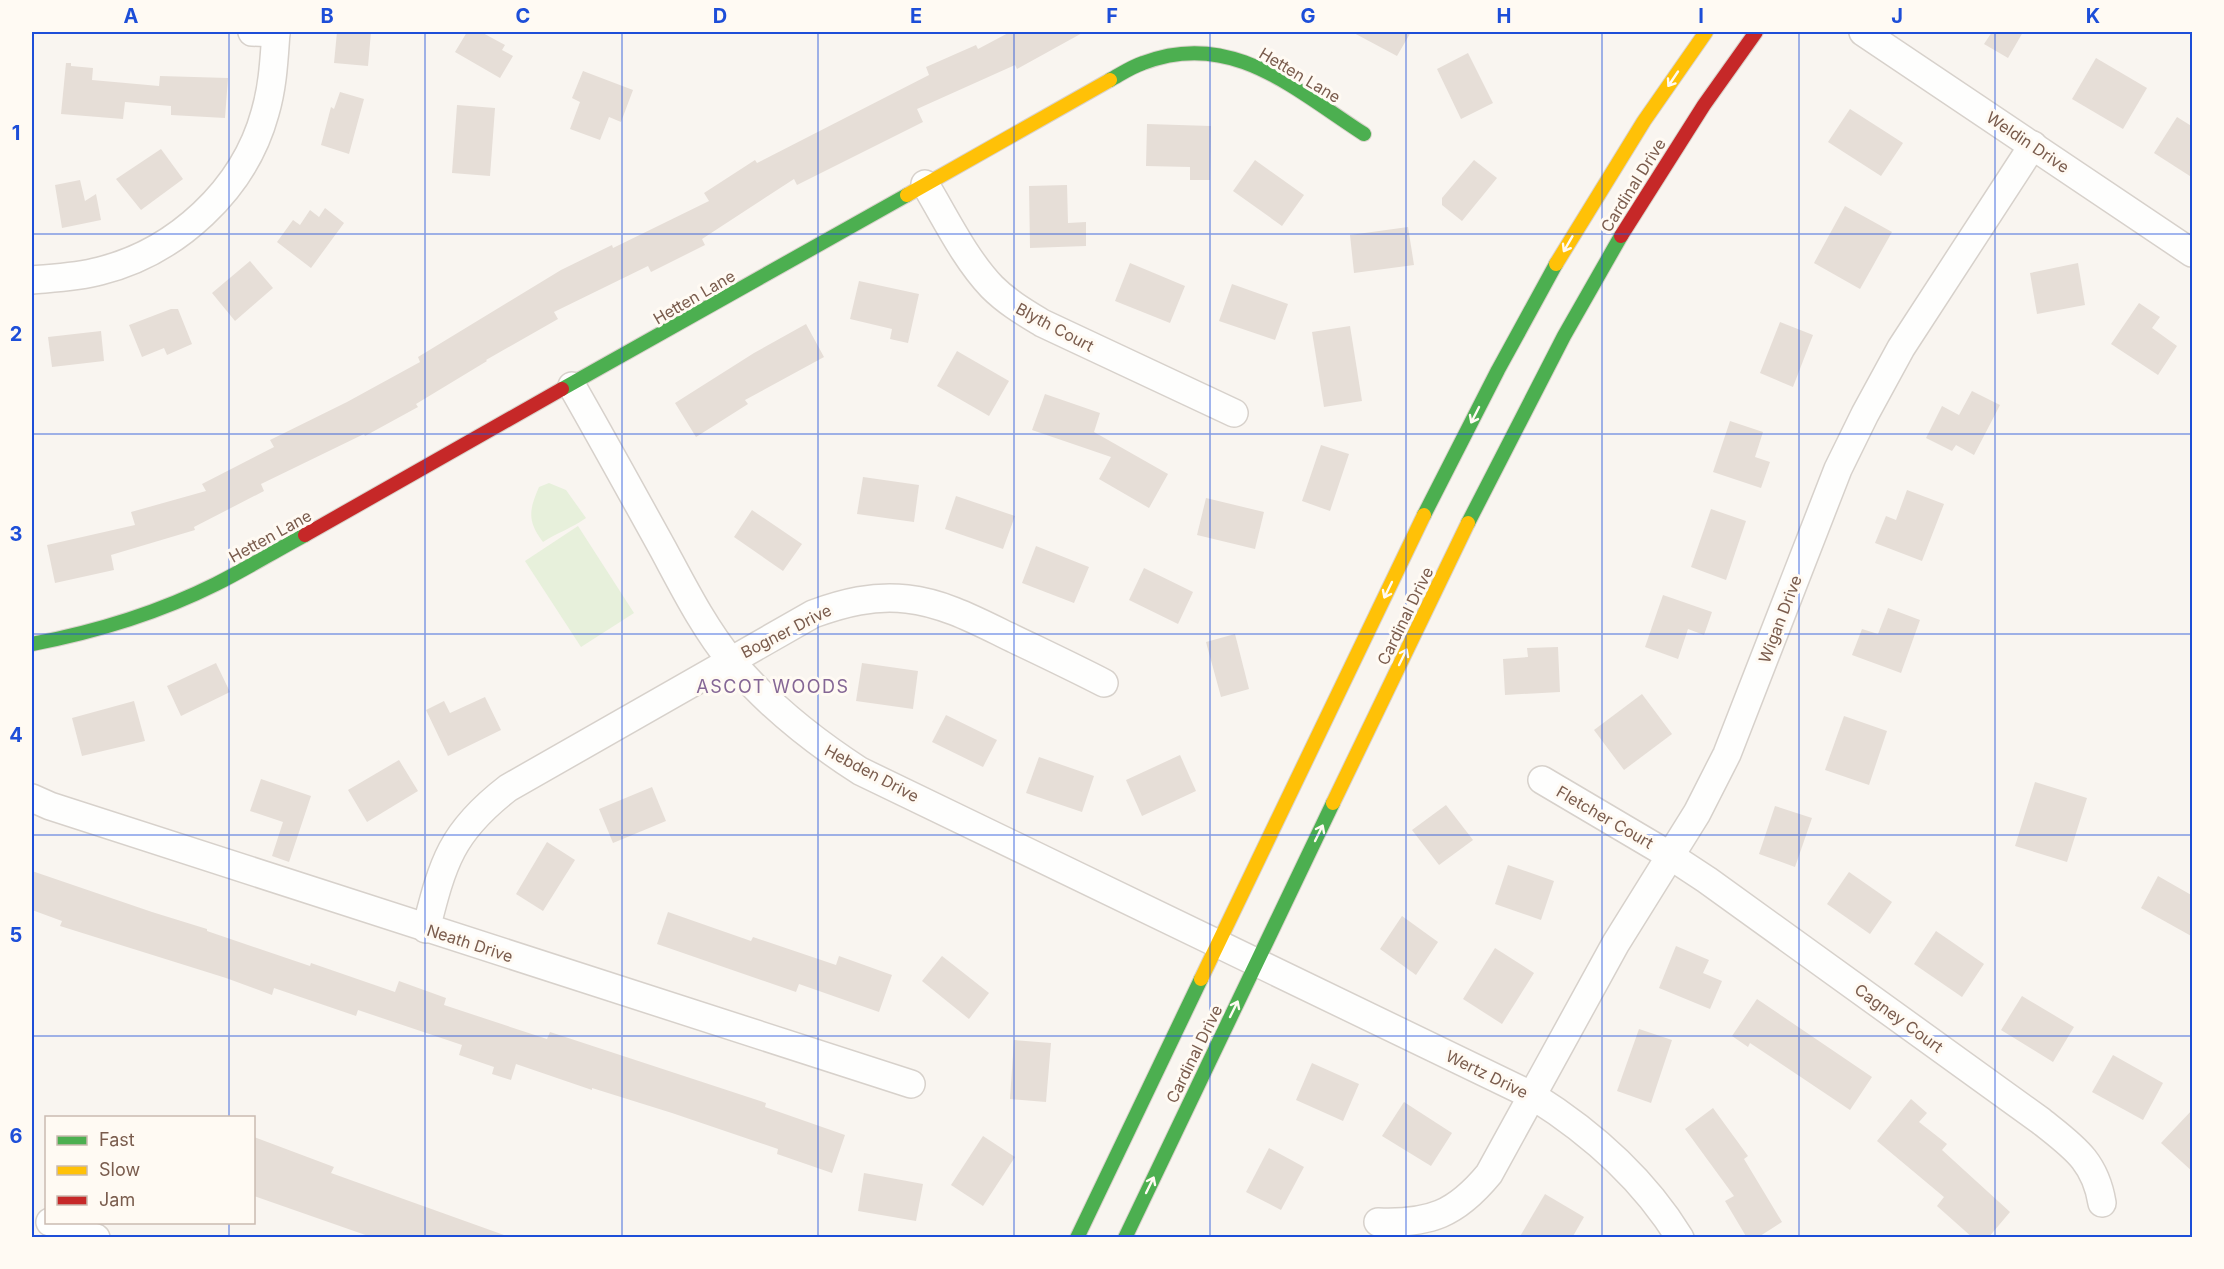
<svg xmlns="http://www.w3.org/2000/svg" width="2224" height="1269" font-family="Inter,sans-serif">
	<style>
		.green { fill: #e7f0db }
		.building { fill: #e6ded7 }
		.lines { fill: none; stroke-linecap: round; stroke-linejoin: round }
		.street-casing { stroke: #d7d1cb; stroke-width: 30 }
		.fast-casing { stroke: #d9d2cb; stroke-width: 16 }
		.slow-casing { stroke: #d9d2cb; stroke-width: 16 }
		.jam-casing { stroke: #d9d2cb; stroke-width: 16 }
		.street { stroke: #fefefd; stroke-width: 27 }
		.fast { stroke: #4caf50; stroke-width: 14 }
		.slow { stroke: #ffc107; stroke-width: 14 }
		.jam { stroke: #c62828; stroke-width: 14 }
		.oneway { stroke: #fffaf3 }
		.grid { fill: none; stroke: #1d4ed8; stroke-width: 1.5; stroke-opacity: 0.55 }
		.labels { text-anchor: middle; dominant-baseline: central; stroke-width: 6; stroke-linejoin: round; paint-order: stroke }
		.street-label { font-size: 16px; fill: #7a5c4d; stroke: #fffaf3 }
		.neighbourhood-label { font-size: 18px; letter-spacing: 1.5px; fill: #846695; stroke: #fffaf3 }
		.neatline { fill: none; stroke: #1d4ed8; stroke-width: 2 }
		.grid-label { font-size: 20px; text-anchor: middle; font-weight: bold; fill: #1d4ed8 }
	</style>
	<rect width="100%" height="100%" fill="#f9f5f0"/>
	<g class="green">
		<path d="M549,483L566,490L586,518C572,528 557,533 543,542C527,521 529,510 539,487Z"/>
		<polygon points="578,526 634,613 581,647 525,561"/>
	</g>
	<g class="building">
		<polygon points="337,32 371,32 368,66 334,63"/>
		<polygon points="467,32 481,32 505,45 502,50 513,56 500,78 455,52"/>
		<polygon points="1010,32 1084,32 1017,69 1015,65 917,109 923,122 797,185 794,179 702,239 705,245 651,272 648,266 554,312 558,319 486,360 487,361 416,404 418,407 365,436 364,434 261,484 264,491 194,527 195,530 111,555 114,570 55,583 47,545 135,525 131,512 206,491 202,484 274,447 270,440 347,402 420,362 418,357 561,270 612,245 613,248 709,201 704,193 755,160 757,163 929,75 926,67 976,45 978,49"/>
		<polygon points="1352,32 1411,32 1397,56"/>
		<polygon points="1992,32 2023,32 2008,58 1984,44"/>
		<polygon points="1468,53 1493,103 1461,119 1437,69"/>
		<polygon points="2096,58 2147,88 2123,129 2072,99"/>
		<polygon points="66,63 71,63 71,66 93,68 92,80 159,86 160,76 228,78 225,118 171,115 171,106 125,102 123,119 61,114"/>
		<polygon points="583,71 633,90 621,122 609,117 600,140 570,129 580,102 572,98"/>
		<polygon points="340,92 364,99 349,154 321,145 331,107 334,109"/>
		<polygon points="457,105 495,108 490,176 452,173"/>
		<polygon points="1850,109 1903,143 1881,176 1828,142"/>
		<polygon points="2177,117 2193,127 2193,178 2154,153"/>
		<polygon points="1147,124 1211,126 1210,180 1190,180 1190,167 1146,166"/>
		<polygon points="161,149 183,179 141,210 116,179"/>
		<polygon points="1255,160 1304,195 1282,226 1233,191"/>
		<polygon points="1474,160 1497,178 1462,221 1442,205 1442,198"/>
		<polygon points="80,180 85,201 96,194 101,220 62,228 55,185"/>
		<polygon points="1067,185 1068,223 1086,222 1086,246 1030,248 1029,186"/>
		<polygon points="1845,206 1892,232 1860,289 1814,263"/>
		<polygon points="325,208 344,223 311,268 277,242 293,220 300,225 310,210 319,217"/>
		<polygon points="1408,227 1414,265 1354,273 1350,235"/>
		<polygon points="250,261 273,288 235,321 212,293"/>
		<polygon points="1130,263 1185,286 1170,323 1115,301"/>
		<polygon points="2078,263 2085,305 2037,314 2030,273"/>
		<polygon points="859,281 919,294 908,343 890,339 892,329 850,319"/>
		<polygon points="1232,284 1288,304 1275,340 1219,321"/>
		<polygon points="2139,303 2160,317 2152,328 2177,346 2158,375 2111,344"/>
		<polygon points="171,309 178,309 192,344 167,355 164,348 142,357 129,325"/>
		<polygon points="1780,322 1813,335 1793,387 1760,373"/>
		<polygon points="806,324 824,357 745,400 748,404 696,437 675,403 754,353"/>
		<polygon points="1350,326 1362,401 1324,407 1312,332"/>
		<polygon points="101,331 104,361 52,367 48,337"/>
		<polygon points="957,351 1009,381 989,416 937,386"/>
		<polygon points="1972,391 2000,405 1974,455 1956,445 1952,451 1926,438 1942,406 1959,415"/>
		<polygon points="1045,394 1100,413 1094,432 1168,474 1149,508 1099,479 1111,457 1032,430"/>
		<polygon points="1730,421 1763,432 1755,457 1770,462 1761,488 1713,472"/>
		<polygon points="1321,445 1349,454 1330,511 1302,501"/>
		<polygon points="863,477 919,485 914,522 857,514"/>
		<polygon points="1907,490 1944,504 1922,561 1875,543 1886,516 1896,520"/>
		<polygon points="956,496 1015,516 1003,549 945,529"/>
		<polygon points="1206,498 1264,512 1255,549 1197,535"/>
		<polygon points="1711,509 1746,521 1726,580 1691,567"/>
		<polygon points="752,510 802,544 783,571 734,537"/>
		<polygon points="1036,546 1089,567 1074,603 1022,583"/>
		<polygon points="1144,568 1193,592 1178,624 1129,600"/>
		<polygon points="1663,595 1712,612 1704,635 1688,629 1678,659 1645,647"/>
		<polygon points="1888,608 1920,620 1901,673 1852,655 1862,629 1878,634"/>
		<polygon points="1235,634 1249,689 1221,697 1206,642"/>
		<polygon points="1558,647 1560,692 1505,695 1503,659 1528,657 1527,648"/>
		<polygon points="216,663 230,692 181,716 167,686"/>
		<polygon points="862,663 918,671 913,709 856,701"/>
		<polygon points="1642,694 1672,734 1624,770 1594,730"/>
		<polygon points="485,697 501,730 448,756 426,710 444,701 450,713"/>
		<polygon points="134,701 145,741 82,756 72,718"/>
		<polygon points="946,715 997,740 983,767 932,742"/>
		<polygon points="1844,716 1887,731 1869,785 1825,770"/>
		<polygon points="1180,755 1196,791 1142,816 1126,780"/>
		<polygon points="1039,757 1094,776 1082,812 1026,793"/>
		<polygon points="399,760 418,791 367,822 348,790"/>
		<polygon points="261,779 311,796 289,862 272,856 283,822 250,811"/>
		<polygon points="2035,782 2087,798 2067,862 2015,846"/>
		<polygon points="652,787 666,821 613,843 599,809"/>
		<polygon points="1446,805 1473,840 1439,865 1412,830"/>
		<polygon points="1775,806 1812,818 1795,867 1759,854"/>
		<polygon points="547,842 575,860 543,911 516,894"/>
		<polygon points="1508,865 1554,881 1541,920 1495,904"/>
		<polygon points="32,871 152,912 207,929 207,931 310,966 311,963 395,992 399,981 446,998 444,1005 547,1039 550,1032 766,1103 765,1107 845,1135 832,1173 777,1154 778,1149 672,1113 592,1088 592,1090 516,1064 511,1080 492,1074 494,1067 459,1055 462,1045 358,1010 356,1016 274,988 272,995 226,978 60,926 62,921 32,910"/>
		<polygon points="1849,872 1892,902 1870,934 1827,904"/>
		<polygon points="2158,876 2193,896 2193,937 2141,908"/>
		<polygon points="668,912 751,941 753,937 836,965 839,956 892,975 879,1012 799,984 796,992 657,944"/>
		<polygon points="1402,916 1438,942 1416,975 1380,949"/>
		<polygon points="1936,931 1984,964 1962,997 1914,964"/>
		<polygon points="1676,946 1709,960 1703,973 1722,981 1710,1009 1659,988"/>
		<polygon points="1495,948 1534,973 1502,1024 1463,999"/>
		<polygon points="942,956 989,993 969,1019 922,981"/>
		<polygon points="2022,996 2074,1027 2053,1062 2001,1030"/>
		<polygon points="1757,999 1872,1077 1850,1110 1750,1043 1748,1047 1732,1036"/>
		<polygon points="1639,1029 1672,1040 1651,1103 1617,1091"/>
		<polygon points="1014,1040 1051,1043 1046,1102 1010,1099"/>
		<polygon points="2113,1055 2163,1083 2143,1120 2092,1092"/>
		<polygon points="1312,1063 1359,1084 1343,1121 1296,1100"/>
		<polygon points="1911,1099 1927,1113 1919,1122 1947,1144 1942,1150 2010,1212 1988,1238 1973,1238 1937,1206 1944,1197 1877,1141"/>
		<polygon points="1404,1102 1452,1133 1431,1166 1382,1136"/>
		<polygon points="1713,1108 1748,1156 1744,1159 1782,1222 1757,1238 1747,1238 1725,1201 1734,1196 1685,1129"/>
		<polygon points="2193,1109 2193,1172 2161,1143"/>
		<polygon points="983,1136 1015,1157 983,1206 951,1185"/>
		<polygon points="254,1137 334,1167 331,1173 504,1235 504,1238 374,1238 254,1196"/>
		<polygon points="1269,1148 1304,1167 1281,1210 1246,1192"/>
		<polygon points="864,1173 923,1184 916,1221 858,1211"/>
		<polygon points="1545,1194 1584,1217 1572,1238 1519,1238"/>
	</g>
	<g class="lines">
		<defs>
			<g id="street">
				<polyline points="252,32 276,33"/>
				<polyline points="1863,32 2192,253"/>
				<path d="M925,184C945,217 965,259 992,287C1007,302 1024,312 1042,323L1234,413"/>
				<path d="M32,280C54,278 78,277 100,271C176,252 244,190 265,113C273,86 274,59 276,32"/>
				<path d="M572,386C603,440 633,495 663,549C684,588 704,628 732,662C769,706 812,740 860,771L1533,1096C1592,1133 1643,1178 1680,1238"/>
				<path d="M1542,780L1669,855L1707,880L2041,1121C2072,1146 2095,1160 2102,1203"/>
				<polyline points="32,798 50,806 911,1084"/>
				<path d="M426,929C443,862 451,832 508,788L813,614C843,603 874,595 907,599C944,603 977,621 1010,637C1041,652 1073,667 1104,683"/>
				<polyline points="50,1222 96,1238"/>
				<path d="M1378,1222C1430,1224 1456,1214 1489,1174L1616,943L1697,813L1727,754L1838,469L1865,414L1901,348L2033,145"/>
			</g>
			<g id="fast">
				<path d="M1110,80C1121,74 1131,67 1143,63C1231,29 1294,89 1364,134"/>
				<polyline points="562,389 907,195"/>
				<polyline points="1424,515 1498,370 1556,264"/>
				<polyline points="1468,523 1564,336 1621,236"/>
				<path d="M32,644C95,632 158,613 216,584C246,569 275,551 305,535"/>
				<polyline points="1077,1238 1201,979"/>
				<polyline points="1125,1238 1333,803"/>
			</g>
			<g id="slow">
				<polyline points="907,195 1110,80"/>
				<polyline points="1556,264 1644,121 1706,32"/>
				<polyline points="1333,803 1468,523"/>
				<polyline points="1201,979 1424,515"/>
			</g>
			<g id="jam">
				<polyline points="1621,236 1704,105 1756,32"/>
				<polyline points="305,535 562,389"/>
			</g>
		</defs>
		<use href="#street" class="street-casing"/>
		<use href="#fast" class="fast-casing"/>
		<use href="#slow" class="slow-casing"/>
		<use href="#jam" class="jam-casing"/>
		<use href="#street" class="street"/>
		<use href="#fast" class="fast"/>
		<use href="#slow" class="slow"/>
		<use href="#jam" class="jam"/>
	</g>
	<defs><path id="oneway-shaft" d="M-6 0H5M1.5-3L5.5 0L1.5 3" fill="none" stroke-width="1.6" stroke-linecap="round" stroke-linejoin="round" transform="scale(1.5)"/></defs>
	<g class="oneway">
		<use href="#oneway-shaft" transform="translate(1673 79) rotate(124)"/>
		<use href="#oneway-shaft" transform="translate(1568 244) rotate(120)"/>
		<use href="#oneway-shaft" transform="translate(1475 415) rotate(117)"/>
		<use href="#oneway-shaft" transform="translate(1388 590) rotate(116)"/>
		<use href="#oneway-shaft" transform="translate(1403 657) rotate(-64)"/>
		<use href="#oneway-shaft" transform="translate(1319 833) rotate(-64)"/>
		<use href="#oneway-shaft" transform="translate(1234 1009) rotate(-64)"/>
		<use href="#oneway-shaft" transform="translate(1150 1185) rotate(-64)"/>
	</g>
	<path class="grid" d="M229,32V1118M425,32V1238M622,32V1238M818,32V1238M1014,32V1238M1210,32V1238M1406,32V1238M1602,32V1238M1799,32V1238M1995,32V1238M32,234H2192M32,434H2192M32,634H2192M32,835H2192M32,1036H2192M229,1222V1238"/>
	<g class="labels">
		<g class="street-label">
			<text transform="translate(1300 75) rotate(31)">Hetten Lane</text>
			<text transform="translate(2028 142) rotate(34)">Weldin Drive</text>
			<text transform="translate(1633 185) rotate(-58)">Cardinal Drive</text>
			<text transform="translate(694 297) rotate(-30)">Hetten Lane</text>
			<text transform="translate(1055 327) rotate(28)">Blyth Court</text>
			<text transform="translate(270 536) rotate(-29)">Hetten Lane</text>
			<text transform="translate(1405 616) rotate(-64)">Cardinal Drive</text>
			<text transform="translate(1780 619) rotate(-69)">Wigan Drive</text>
			<text transform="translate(786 631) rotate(-27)">Bogner Drive</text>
			<text transform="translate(872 773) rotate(28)">Hebden Drive</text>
			<text transform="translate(1605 817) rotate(30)">Fletcher Court</text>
			<text transform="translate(470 943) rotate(18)">Neath Drive</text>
			<text transform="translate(1899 1018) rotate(36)">Cagney Court</text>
			<text transform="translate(1194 1054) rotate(-64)">Cardinal Drive</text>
			<text transform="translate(1487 1074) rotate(26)">Wertz Drive</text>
		</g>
		<g class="neighbourhood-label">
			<text x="773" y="686">ASCOT WOODS</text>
		</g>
	</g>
	<rect width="2224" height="1269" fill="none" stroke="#fffaf3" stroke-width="66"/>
	<rect x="45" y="1116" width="210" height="108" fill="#fffaf3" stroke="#cabbb1" stroke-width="1.5"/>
	<rect x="57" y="1136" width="30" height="9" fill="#4caf50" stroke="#cabbb1" stroke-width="1.5"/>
	<text x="99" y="1146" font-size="18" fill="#7a5c4d">Fast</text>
	<rect x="57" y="1166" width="30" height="9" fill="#ffc107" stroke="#cabbb1" stroke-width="1.5"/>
	<text x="99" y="1176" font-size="18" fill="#7a5c4d">Slow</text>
	<rect x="57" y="1196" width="30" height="9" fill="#c62828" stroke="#cabbb1" stroke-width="1.5"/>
	<text x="99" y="1206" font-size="18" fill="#7a5c4d">Jam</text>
	<rect x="33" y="33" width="2158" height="1203" class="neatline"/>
	<g class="grid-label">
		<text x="131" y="23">A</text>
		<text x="327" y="23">B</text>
		<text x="523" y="23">C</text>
		<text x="720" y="23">D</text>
		<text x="916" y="23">E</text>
		<text x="1112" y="23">F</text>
		<text x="1308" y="23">G</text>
		<text x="1504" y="23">H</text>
		<text x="1701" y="23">I</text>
		<text x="1897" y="23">J</text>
		<text x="2093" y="23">K</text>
		<text x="16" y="140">1</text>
		<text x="16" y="341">2</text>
		<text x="16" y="541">3</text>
		<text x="16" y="742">4</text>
		<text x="16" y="942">5</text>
		<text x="16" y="1143">6</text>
	</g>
</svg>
